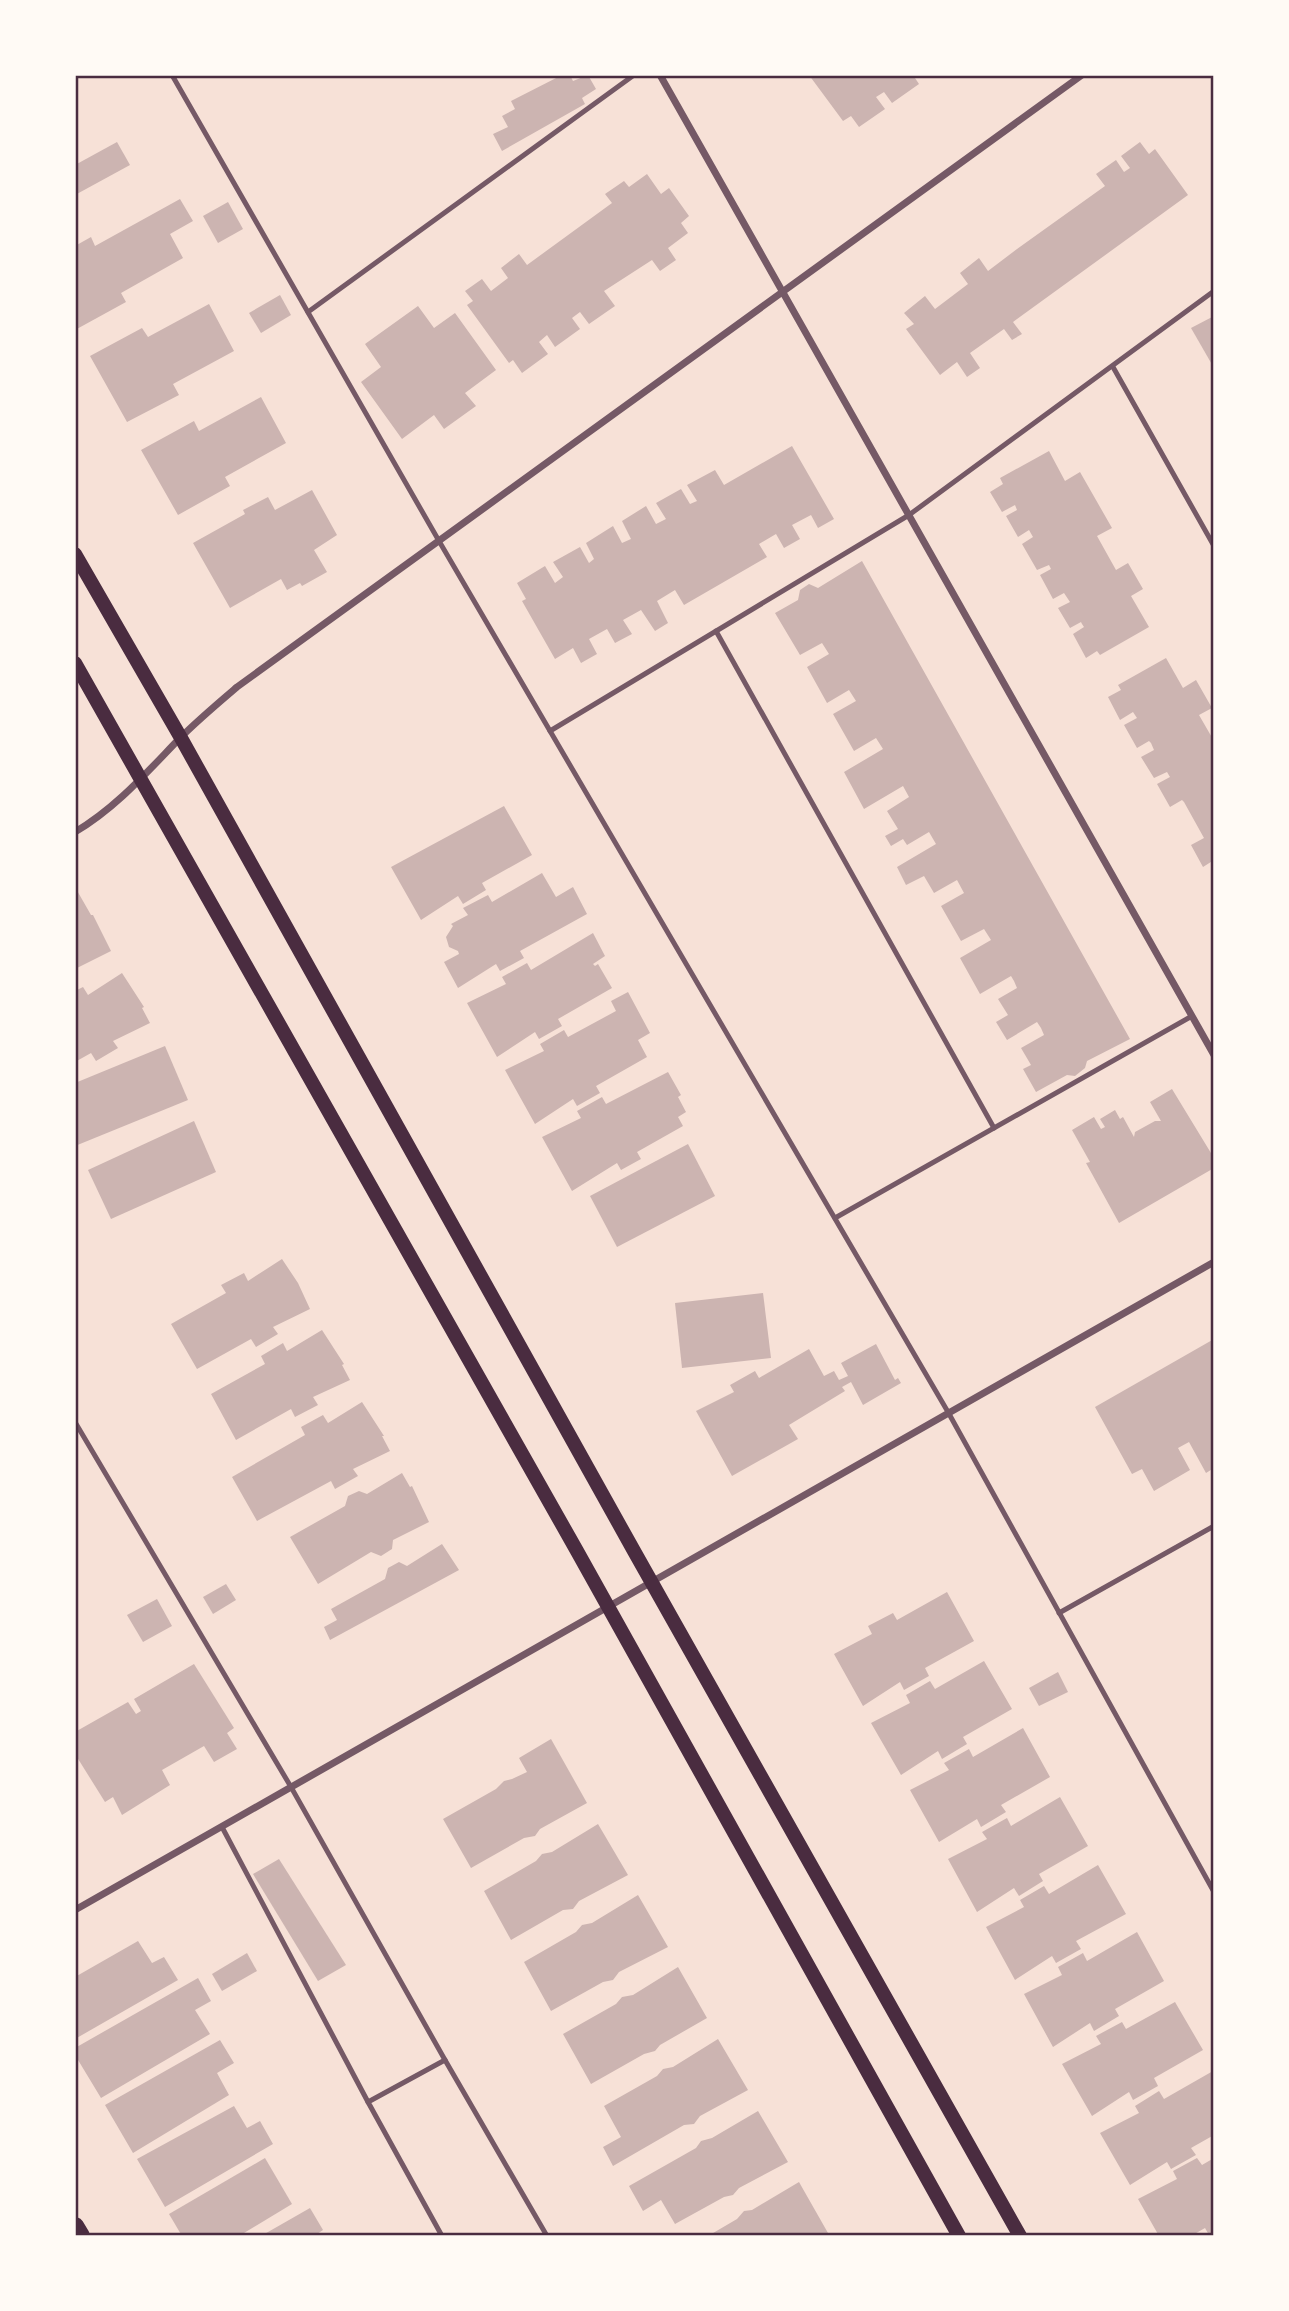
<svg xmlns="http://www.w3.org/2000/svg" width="1289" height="2311" font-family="Commissioner,sans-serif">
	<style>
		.building { fill: #ccb4b1 }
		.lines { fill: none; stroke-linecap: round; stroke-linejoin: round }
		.service { stroke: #755966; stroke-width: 5 }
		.minor { stroke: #755966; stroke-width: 7 }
		.secondary { stroke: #4a2c40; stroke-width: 14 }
		.primary { stroke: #4a2c40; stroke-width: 18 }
		.neatline { fill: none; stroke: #4a2c40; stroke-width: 2.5 }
	</style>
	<rect width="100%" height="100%" fill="#f7e1d7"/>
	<g class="building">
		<polygon points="562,75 570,75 573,81 588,75 596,89 582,98 585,104 502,151 493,134 508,127 502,116 515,109 511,101"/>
		<polygon points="809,75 913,75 919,84 892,103 884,92 876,97 885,109 859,127 851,116 843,121"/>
		<polygon points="117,142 130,165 75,195 75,165"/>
		<polygon points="1140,142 1149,154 1155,149 1188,195 1013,322 1022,334 1012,340 1004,329 970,353 980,368 967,377 957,362 940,375 906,329 914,324 904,313 925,296 935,309 968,284 960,273 979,258 988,271 1017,249 1105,186 1096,174 1116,160 1124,172 1130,168 1121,156"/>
		<polygon points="647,174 661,194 669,188 689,216 681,223 688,233 668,248 676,260 660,271 652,260 604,291 615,306 589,324 580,312 572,318 580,329 555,347 547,335 539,342 548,354 522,373 513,360 509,363 467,305 473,301 465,291 482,279 491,291 508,278 501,268 519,254 527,265 612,203 605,194 624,181 629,187"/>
		<polygon points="180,199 193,221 170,234 183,258 121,293 126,302 75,330 75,246 91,237 95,246"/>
		<polygon points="228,202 243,229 218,243 203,216"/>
		<polygon points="280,295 291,315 261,333 249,313"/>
		<polygon points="209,304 234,351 173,384 179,395 127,422 90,356 142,328 148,337"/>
		<polygon points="418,306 434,328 455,313 496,370 465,393 476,406 444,429 434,415 402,439 361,382 381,367 365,344"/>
		<polygon points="1214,316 1214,368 1191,328"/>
		<polygon points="261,397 286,443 225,477 230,486 178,515 141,450 194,421 199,431"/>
		<polygon points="792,446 834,519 818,528 811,515 792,525 800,539 784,548 776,534 759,544 767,557 684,605 675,590 657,601 668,623 655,631 641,610 623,620 632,634 615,643 607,629 589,639 597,654 581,663 573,648 555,659 522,601 526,599 517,583 545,566 555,583 563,577 553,562 580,547 589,563 594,559 586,543 613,526 622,543 631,539 622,521 646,506 656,524 666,519 656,503 681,489 690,504 697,501 687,485 715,470 724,485"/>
		<polygon points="1049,451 1065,481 1080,472 1112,528 1097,536 1116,570 1128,563 1143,589 1131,596 1149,627 1100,655 1097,651 1086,658 1073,634 1084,627 1082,624 1081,622 1070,628 1058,608 1070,602 1064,593 1053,599 1040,575 1051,569 1049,565 1037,570 1022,544 1033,537 1029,530 1018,537 1006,516 1017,510 1015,505 1002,512 990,492 1003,484 1000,478"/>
		<polygon points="312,490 337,535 314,550 327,572 302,586 300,583 287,590 281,579 230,608 193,543 245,514 243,510 268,497 275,510"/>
		<polygon points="862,561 1130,1039 1087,1061 1085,1068 1075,1076 1067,1075 1036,1092 1023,1069 1031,1065 1021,1048 1044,1035 1041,1028 1037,1022 1007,1040 996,1022 1008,1015 998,999 1017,988 1014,981 1011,976 980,994 960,958 991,940 984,929 961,941 941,906 964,893 957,880 934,893 924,876 906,885 897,867 936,844 929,832 907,845 903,839 891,846 885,836 898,829 887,811 909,797 903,786 864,809 844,772 883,749 876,738 854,751 833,714 856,701 849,690 827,703 807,667 829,654 822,643 800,655 775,613 798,600 800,590 809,584 818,588"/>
		<polygon points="1166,658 1183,688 1196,680 1212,708 1199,715 1214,741 1214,860 1203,867 1191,845 1204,838 1184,802 1182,800 1170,807 1157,784 1170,777 1167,772 1154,778 1141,757 1154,750 1151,743 1149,741 1137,748 1124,725 1137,718 1133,712 1120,720 1108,697 1121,690 1118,685"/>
		<polygon points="504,806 532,855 482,883 486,890 463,904 458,896 421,920 391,867"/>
		<polygon points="542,873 556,897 573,887 587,914 520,951 524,958 500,971 496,964 458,988 444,962 459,954 458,951 449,947 446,937 453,926 451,924 468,915 463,908 488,895 492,902"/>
		<polygon points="75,887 91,915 93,915 111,951 75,969"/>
		<polygon points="593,933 605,956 593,964 595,966 598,964 612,988 558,1019 562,1026 539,1039 535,1032 497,1057 467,1003 506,984 502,977 527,963 531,970"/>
		<polygon points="122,973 144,1007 142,1008 150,1023 113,1041 118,1048 96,1061 91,1053 75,1062 75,991 83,987 88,995"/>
		<polygon points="628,992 650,1033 638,1040 647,1057 596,1086 600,1093 577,1106 573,1099 535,1124 505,1070 544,1051 540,1044 564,1030 568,1037 616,1011 611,1001"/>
		<polygon points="165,1046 188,1100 75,1146 75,1083"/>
		<polygon points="668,1072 681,1095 678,1097 686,1112 678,1117 683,1126 637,1152 641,1159 621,1170 617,1163 572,1191 542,1137 581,1118 577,1111 602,1097 606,1104"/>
		<polygon points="1172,1089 1214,1158 1214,1168 1119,1223 1086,1163 1090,1162 1072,1130 1094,1117 1101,1129 1105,1127 1100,1119 1115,1110 1120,1119 1123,1117 1134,1137 1135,1132 1155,1121 1161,1121 1150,1102"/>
		<polygon points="194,1121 216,1172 111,1219 88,1170"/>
		<polygon points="688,1144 715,1196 617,1247 590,1196"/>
		<polygon points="282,1259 298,1283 310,1309 273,1327 278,1334 256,1347 251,1339 197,1369 171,1324 226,1293 221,1285 244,1273 248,1281"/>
		<polygon points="763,1293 771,1358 682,1368 675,1303"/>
		<polygon points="322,1330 344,1364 342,1365 350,1380 313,1397 318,1405 295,1417 291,1409 236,1440 211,1394 265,1364 261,1356 283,1343 287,1351"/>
		<polygon points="1214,1339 1214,1468 1206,1473 1189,1442 1178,1448 1190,1470 1154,1491 1142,1469 1132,1474 1095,1407"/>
		<polygon points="876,1344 895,1380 898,1378 901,1383 863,1405 851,1382 842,1387 845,1391 789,1425 798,1439 732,1476 696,1411 734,1392 730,1385 755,1371 759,1378 809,1349 824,1376 834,1371 839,1380 848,1376 841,1363"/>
		<polygon points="362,1402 384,1436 382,1436 390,1451 353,1469 358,1476 335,1489 331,1481 257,1521 232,1477 305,1435 301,1427 323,1415 328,1423"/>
		<polygon points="402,1473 410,1487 412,1486 429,1522 393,1540 392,1549 381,1556 371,1552 318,1584 290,1537 345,1506 348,1496 359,1491 367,1494"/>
		<polygon points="442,1544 459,1570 330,1640 324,1627 337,1620 331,1609 385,1579 388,1568 399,1562 407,1566"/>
		<polygon points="226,1584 236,1600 213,1614 203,1597"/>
		<polygon points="947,1592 974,1641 925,1668 929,1676 904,1690 900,1682 863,1706 834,1654 872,1634 868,1626 893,1613 897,1620"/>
		<polygon points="157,1599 172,1626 143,1642 127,1615"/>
		<polygon points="984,1661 1012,1709 963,1737 967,1744 942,1759 938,1751 901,1775 871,1723 910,1703 906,1695 930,1681 935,1689"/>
		<polygon points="194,1664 234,1728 227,1733 237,1749 214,1762 204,1746 162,1770 170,1785 122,1815 113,1797 105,1802 75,1754 77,1748 75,1732 128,1702 136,1714 141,1711 134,1699"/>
		<polygon points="1058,1672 1068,1692 1039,1706 1029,1688"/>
		<polygon points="1023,1728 1050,1777 1001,1805 1006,1812 981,1827 977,1819 939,1842 910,1790 949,1770 944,1763 969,1749 973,1757"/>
		<polygon points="551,1739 587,1803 540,1829 535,1836 524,1838 471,1868 443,1819 496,1789 504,1781 512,1779 527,1772 519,1758"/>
		<polygon points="1060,1797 1088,1846 1039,1874 1043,1881 1019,1896 1014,1888 977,1912 948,1859 987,1839 982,1832 1007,1818 1011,1826"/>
		<polygon points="598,1824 628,1875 579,1901 573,1909 563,1910 511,1940 484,1891 536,1861 542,1854 552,1852"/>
		<polygon points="279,1859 346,1965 318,1981 253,1874"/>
		<polygon points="1098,1865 1126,1914 1076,1941 1081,1949 1056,1963 1052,1956 1015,1980 986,1927 1024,1907 1020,1900 1044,1886 1049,1894"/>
		<polygon points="638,1895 668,1947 619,1972 613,1980 603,1982 551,2011 524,1962 576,1932 582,1925 592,1923"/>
		<polygon points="1137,1932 1164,1981 1115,2009 1119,2016 1094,2031 1090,2023 1053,2047 1024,1994 1062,1975 1058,1967 1083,1953 1087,1961"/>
		<polygon points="138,1941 152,1963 164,1957 178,1980 75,2039 75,1977"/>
		<polygon points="247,1953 257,1971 222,1991 212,1974"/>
		<polygon points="678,1967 707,2018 660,2045 655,2051 644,2054 591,2084 563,2034 616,2004 622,1997 633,1995"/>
		<polygon points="198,1978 211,2001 195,2010 210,2034 101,2098 75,2055 75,2048"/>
		<polygon points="1175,2002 1203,2050 1154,2078 1158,2086 1133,2100 1129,2092 1092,2116 1062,2064 1101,2044 1096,2036 1122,2022 1126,2029"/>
		<polygon points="718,2039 748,2090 700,2116 694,2124 684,2125 613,2166 603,2147 621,2137 604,2106 657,2076 663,2069 673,2067"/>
		<polygon points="220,2040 234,2063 217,2073 229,2095 133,2153 105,2105"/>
		<polygon points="1213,2071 1214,2135 1191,2148 1196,2155 1171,2169 1167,2162 1130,2185 1100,2133 1139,2113 1135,2106 1159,2091 1164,2099"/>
		<polygon points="234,2106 247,2128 260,2121 273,2144 165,2207 137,2159"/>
		<polygon points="758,2111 788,2162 739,2188 733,2195 724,2197 675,2224 661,2200 643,2211 629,2186 696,2148 701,2141 712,2138"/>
		<polygon points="265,2158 292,2204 239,2236 182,2236 169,2214"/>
		<polygon points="1197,2158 1202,2165 1214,2158 1214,2233 1209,2235 1205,2228 1191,2236 1159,2236 1138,2199 1177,2179 1173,2171"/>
		<polygon points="799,2182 828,2233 824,2236 708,2236 737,2219 744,2211 752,2210"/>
		<polygon points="310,2208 323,2230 314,2236 261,2236"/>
	</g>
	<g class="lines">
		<g class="service">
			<polyline points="172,75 439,541 948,1412 1214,1892"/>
			<polyline points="308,312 634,75"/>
			<polyline points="1113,367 1214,546"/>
			<polyline points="716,631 994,1128"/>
			<polyline points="550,731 909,515 1214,291"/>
			<polyline points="835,1218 1192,1016"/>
			<polyline points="75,1422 291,1787 445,2060 547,2236"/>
			<polyline points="1059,1613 1214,1526"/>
			<polyline points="222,1827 368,2102"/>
			<polyline points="442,2236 368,2102 445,2060"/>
		</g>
		<g class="minor">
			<polyline points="660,75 1214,1055"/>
			<path d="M75,832C116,808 147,772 180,738C198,720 217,704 237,687L1082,75"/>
			<polyline points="75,1910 1214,1262"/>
		</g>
		<g class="secondary">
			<polyline points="75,554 181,738 634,1551 1020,2236"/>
			<polyline points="75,663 577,1551 959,2236"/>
		</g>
		<polyline class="primary" points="75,2226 81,2236"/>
	</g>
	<rect width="1289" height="2311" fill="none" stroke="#fffaf5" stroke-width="154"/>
	<rect x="77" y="77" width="1135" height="2157" class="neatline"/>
</svg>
